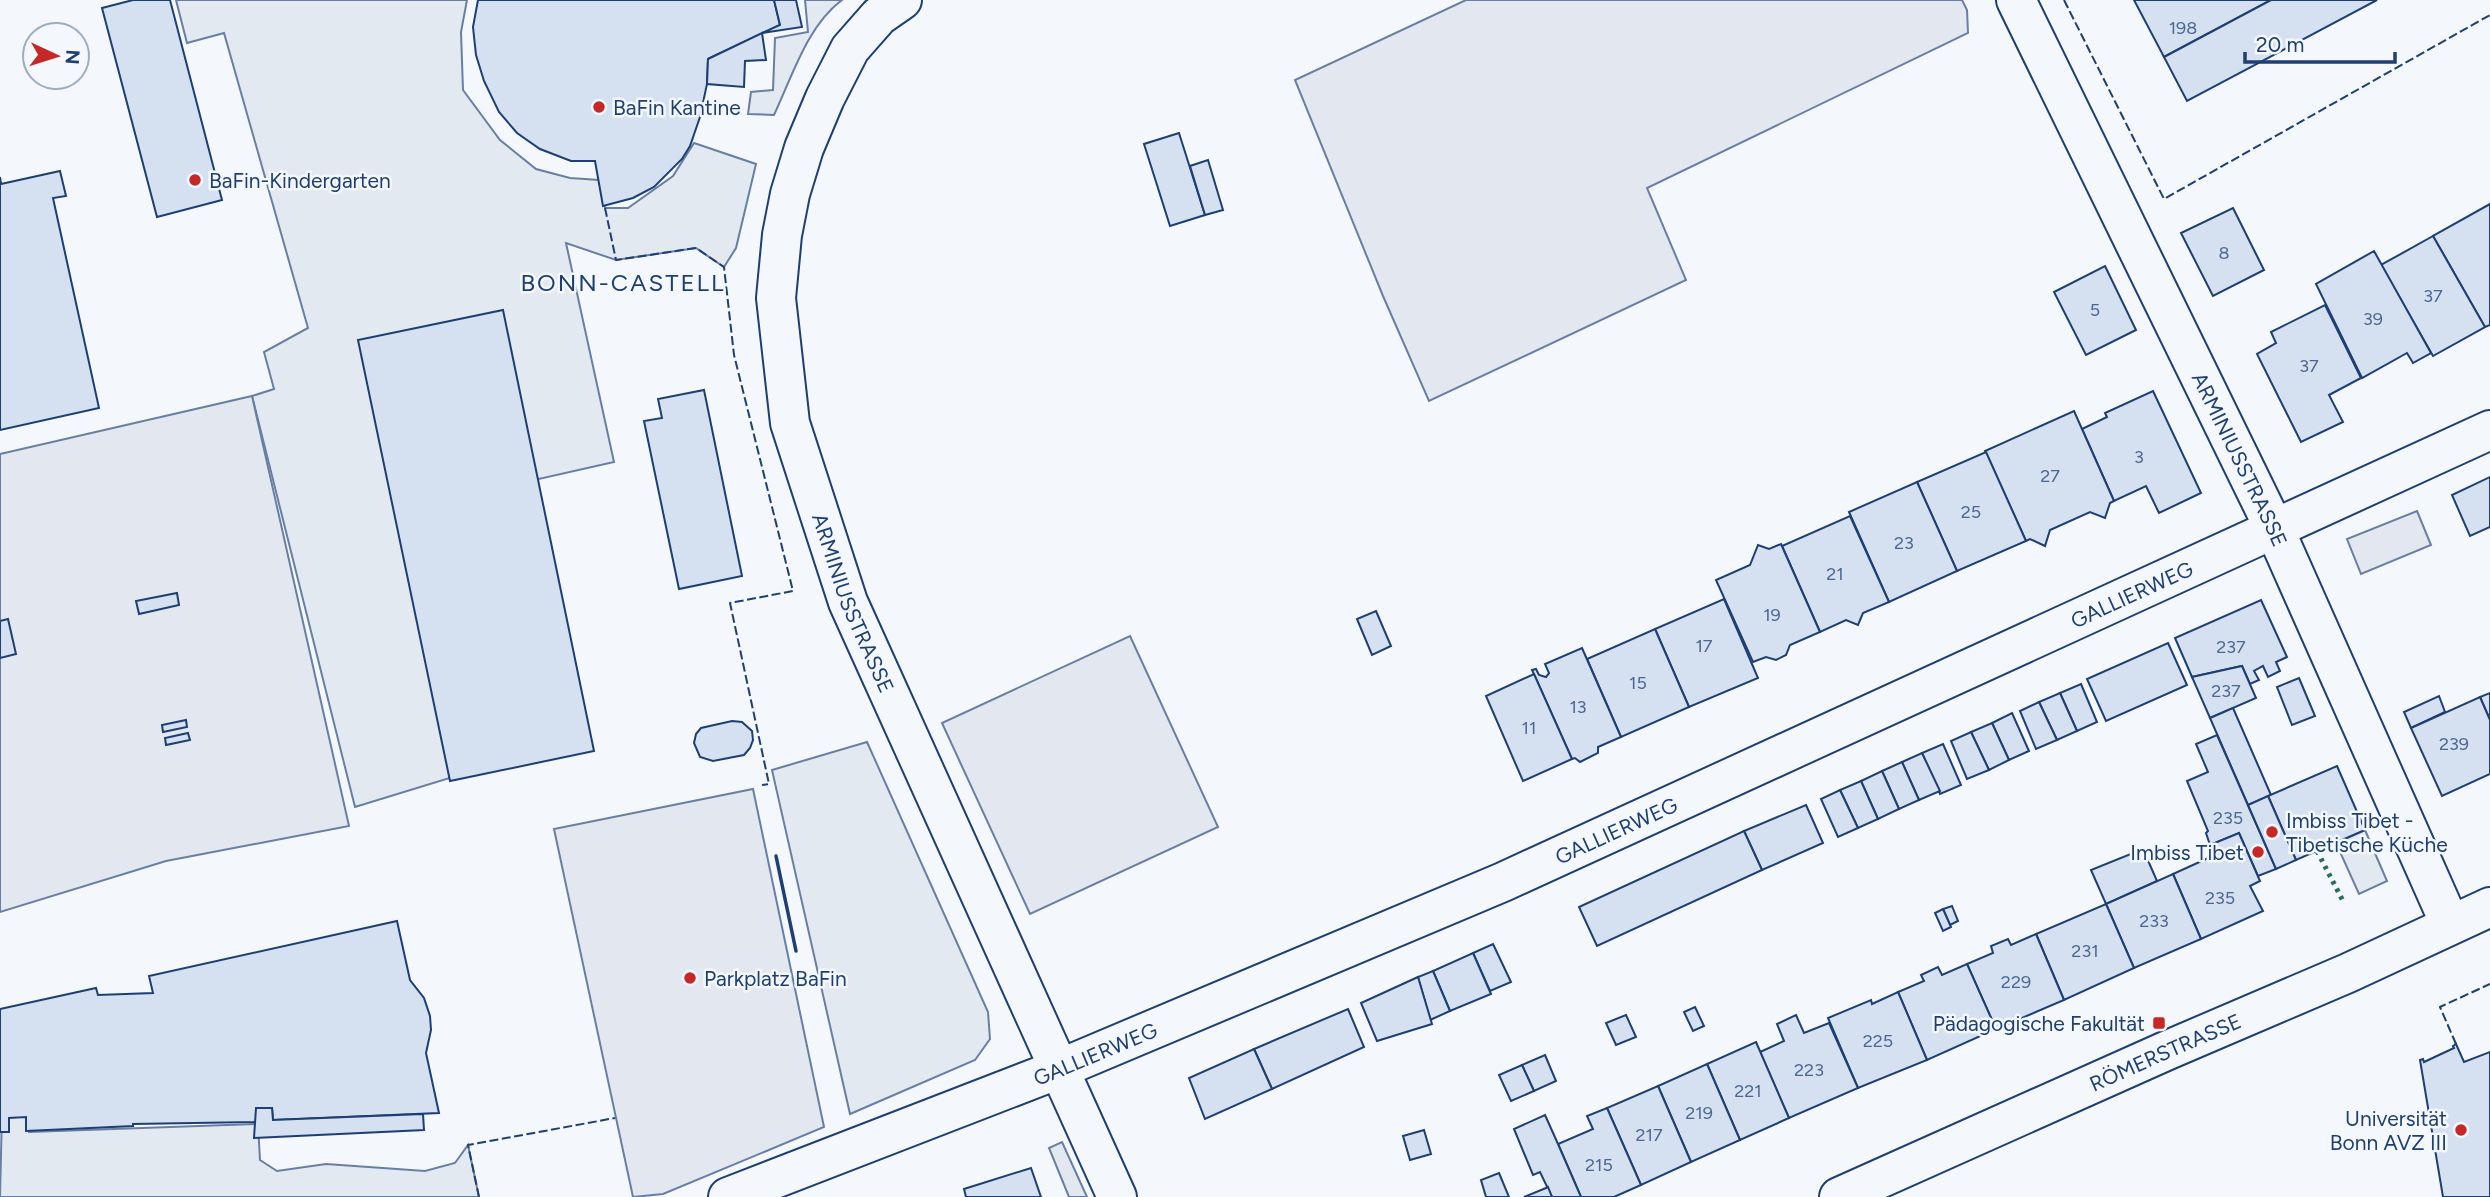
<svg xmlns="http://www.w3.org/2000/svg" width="2490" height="1197" font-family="Figtree,sans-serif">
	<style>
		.green { fill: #e3e9f0; stroke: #687fa3; stroke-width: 2 }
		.parking { fill: #e3e8f0; stroke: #687fa3; stroke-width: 2 }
		.building { fill: #d5e0f0; stroke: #1d3f73; stroke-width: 2 }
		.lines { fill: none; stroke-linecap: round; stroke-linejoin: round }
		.street-casing { stroke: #1d3f73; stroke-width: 42 }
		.secondary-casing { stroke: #1d3f73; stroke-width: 42 }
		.street { stroke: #f4f7fb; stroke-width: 38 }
		.secondary { stroke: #f4f7fb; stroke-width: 38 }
		.hedge { stroke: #2c6c60; stroke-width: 5; stroke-dasharray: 3.5 5; stroke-linecap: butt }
		.fence { stroke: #1d3f73; stroke-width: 2; stroke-dasharray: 9 3.5; stroke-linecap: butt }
		.wall { stroke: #1d3f73; stroke-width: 3.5 }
		.poi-dot { fill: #c62828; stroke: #f4f7fb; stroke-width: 2.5 }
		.labels { text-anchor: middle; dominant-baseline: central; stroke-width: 5; stroke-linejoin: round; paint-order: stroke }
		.number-label { font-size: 18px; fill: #4b6792 }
		.poi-label { font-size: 21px; fill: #1d3f73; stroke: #f4f7fb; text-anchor: start }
		.street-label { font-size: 21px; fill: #1d3f73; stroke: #f4f7fb }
		.quarter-label { font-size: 24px; letter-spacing: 2px; fill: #1d3f73; stroke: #f4f7fb }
	</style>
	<rect width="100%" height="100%" fill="#f4f7fb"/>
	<g class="green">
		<polygon points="176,0 467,0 461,32 463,90 500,140 536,169 570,178 599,180 605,208 628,208 673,176 694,143 756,164 736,248 724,267 696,248 616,260 566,243 614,462 534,480 453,777 355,807 252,396 274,389 264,352 308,328 224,33 187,43"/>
		<path d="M805,0H842C807,26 792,77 774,115L748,114L751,92L773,90L775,38L808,32Z"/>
		<polygon points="867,742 988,1012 990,1039 975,1060 850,1114 772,770"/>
		<polygon points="2365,830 2387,881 2359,894 2336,843"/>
		<polygon points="2,1112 28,1112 29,1132 258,1124 260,1160 277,1171 326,1164 425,1171 455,1163 468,1145 479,1197 0,1197"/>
	</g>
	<g class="parking">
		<polygon points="1466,0 1962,0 1967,10 1968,33 1647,188 1686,280 1429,401 1383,296 1295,80"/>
		<polygon points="252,396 349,826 166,861 0,912 0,454"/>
		<polygon points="2417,511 2431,545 2361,574 2347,539"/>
		<polygon points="1130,636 1218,827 1030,914 942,723"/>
		<polygon points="753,789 824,1127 663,1194 633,1197 554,829"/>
		<polygon points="1062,1142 1087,1197 1069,1197 1049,1148"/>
	</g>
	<g class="building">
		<polygon points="133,0 170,0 222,200 157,217 102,8"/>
		<polygon points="478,0 774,0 780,25 708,59 707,84 700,117 690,146 682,159 654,187 633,198 603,206 595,161 571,161 540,149 517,133 499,112 484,81 476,55 473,27"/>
		<polygon points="774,0 796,0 802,27 762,33 780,25"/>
		<polygon points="2134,0 2271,0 2164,57"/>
		<polygon points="2271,0 2377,0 2187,101 2164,57"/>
		<polygon points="762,33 766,60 745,61 744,87 707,84 708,59"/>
		<polygon points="1179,133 1205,215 1170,226 1144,144"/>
		<polygon points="1208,160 1223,210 1205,215 1190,166"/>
		<polygon points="60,171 66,196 53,198 99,408 0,430 0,177 1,184"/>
		<polygon points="2490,204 2490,325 2485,327 2433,236"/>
		<polygon points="2233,208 2264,270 2213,296 2181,233"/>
		<polygon points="2433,236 2485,327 2433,356 2381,265"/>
		<polygon points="2374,251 2431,353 2413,363 2407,353 2362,378 2316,284"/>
		<polygon points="2105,266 2136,330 2086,355 2054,292"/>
		<polygon points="2325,305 2361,378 2329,395 2343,422 2301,442 2257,354 2276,343 2271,332"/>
		<polygon points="503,310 594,751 450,781 358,340"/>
		<polygon points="704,390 742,576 679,589 644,421 662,418 658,399"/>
		<polygon points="2153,391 2201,493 2159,513 2146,486 2114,501 2082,429 2107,417 2105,413"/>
		<polygon points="2074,411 2114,501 2110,503 2105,518 2090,512 2050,530 2045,546 2030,539 2026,541 1985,451"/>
		<polygon points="1986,452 2026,541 1957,571 1917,482"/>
		<polygon points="2490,477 2490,527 2470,536 2452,495"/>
		<polygon points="1917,482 1957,571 1889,602 1849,512"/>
		<polygon points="1850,516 1889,602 1863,613 1858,625 1846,620 1820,632 1782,546"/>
		<polygon points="1781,544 1820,632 1790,645 1786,655 1776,660 1766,657 1753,662 1716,580 1750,565 1758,545 1769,549"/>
		<polygon points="177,593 179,605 139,614 136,601"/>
		<polygon points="1724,599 1758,678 1689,707 1655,629"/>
		<polygon points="2261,600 2287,657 2276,662 2280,671 2268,677 2263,666 2254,671 2259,680 2250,684 2242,666 2192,677 2175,638"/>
		<polygon points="1376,611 1391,646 1372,655 1357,619"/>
		<polygon points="8,619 16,654 0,658 0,621"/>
		<polygon points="1655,629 1689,707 1621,737 1587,659"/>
		<polygon points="2168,643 2187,685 2106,721 2087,679"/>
		<polygon points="1582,648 1621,737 1598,747 1598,753 1580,762 1575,758 1572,759 1532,670 1536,669 1539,675 1546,677 1549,673 1545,664"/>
		<polygon points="2242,666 2256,698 2210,718 2192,677"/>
		<polygon points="1534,674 1572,759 1523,781 1486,696"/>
		<polygon points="2299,678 2315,716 2292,725 2277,687"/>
		<polygon points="2081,684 2097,722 2077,731 2060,693"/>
		<polygon points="2060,693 2077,731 2057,740 2039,702"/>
		<polygon points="2490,693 2490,720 2480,697"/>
		<polygon points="2439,696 2445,712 2411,728 2404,712"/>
		<polygon points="2480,697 2490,720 2490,774 2442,796 2411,728"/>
		<polygon points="2039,702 2057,740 2036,749 2020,711"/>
		<polygon points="2233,708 2271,795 2248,805 2210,718"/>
		<polygon points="2012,713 2029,751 2009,760 1992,723"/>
		<polygon points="186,720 187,727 163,732 162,725"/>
		<polygon points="732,721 742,722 752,731 753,740 750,748 744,755 713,761 700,757 694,743 696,734 701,728"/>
		<polygon points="1992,723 2009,760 1989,770 1971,732"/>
		<polygon points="1971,732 1989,770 1967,779 1951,741"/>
		<polygon points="188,733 190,740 166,745 165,738"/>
		<polygon points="2217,735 2276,869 2258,876 2239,833 2210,845 2206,833 2208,831 2187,781 2208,772 2196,744"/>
		<polygon points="1943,744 1961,785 1940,794 1922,753"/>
		<polygon points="1922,753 1940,791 1919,800 1902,762"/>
		<polygon points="1902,762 1919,800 1899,809 1882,771"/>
		<polygon points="2337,766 2365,830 2296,860 2268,796"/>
		<polygon points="1882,771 1899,809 1878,819 1861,781"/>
		<polygon points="1861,781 1878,819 1858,828 1840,790"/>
		<polygon points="1840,790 1858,828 1838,837 1821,799"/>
		<polygon points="2268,796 2296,860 2276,869 2248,805"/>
		<polygon points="1806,805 1823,843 1762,870 1744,831"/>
		<polygon points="1744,831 1762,870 1597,946 1579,907"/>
		<polygon points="2239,833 2260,881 2250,886 2263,911 2201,939 2173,874 2215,855 2210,845"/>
		<polygon points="2143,849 2157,881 2106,904 2091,870"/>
		<polygon points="2173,874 2201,939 2134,968 2106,904"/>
		<polygon points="2106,904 2134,968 2064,1000 2036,934"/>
		<polygon points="1952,906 1958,921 1950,925 1943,909"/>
		<polygon points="1943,909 1951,927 1943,931 1935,913"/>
		<polygon points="397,921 410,980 424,998 430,1016 431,1030 426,1053 439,1113 273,1120 272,1108 256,1108 256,1121 254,1122 133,1124 133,1126 26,1131 26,1117 9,1118 9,1132 0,1132 0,1009 96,988 98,995 153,993 149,976"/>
		<polygon points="2036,934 2064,1000 1996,1029 1967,964 1993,953 1991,946 2008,939 2011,945"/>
		<polygon points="1493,944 1511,982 1490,991 1473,953"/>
		<polygon points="1473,953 1491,994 1450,1011 1433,971"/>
		<polygon points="1967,964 1996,1029 1927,1060 1898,992 1924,981 1921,975 1938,967 1942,975"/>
		<polygon points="1433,971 1450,1011 1430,1020 1418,977"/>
		<polygon points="1418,977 1432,1024 1377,1041 1361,1003"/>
		<polygon points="1898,992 1927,1060 1858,1088 1828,1018 1871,1000 1872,1004"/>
		<polygon points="1695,1007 1704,1026 1693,1031 1684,1012"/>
		<polygon points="1348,1009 1364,1047 1272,1089 1254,1049"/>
		<polygon points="1626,1015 1636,1037 1616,1045 1606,1023"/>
		<polygon points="1796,1015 1804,1033 1829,1023 1858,1088 1789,1118 1760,1052 1784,1041 1777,1024"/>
		<polygon points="1756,1042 1789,1118 1740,1140 1707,1064"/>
		<polygon points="2456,1044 2464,1062 2490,1052 2490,1197 2443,1197 2420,1060 2423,1059 2424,1062 2454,1048 2453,1046"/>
		<polygon points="1254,1049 1272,1089 1205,1119 1189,1078"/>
		<polygon points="1545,1055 1556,1081 1534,1091 1522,1065"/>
		<polygon points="1707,1064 1740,1140 1691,1162 1658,1086"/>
		<polygon points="1522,1065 1534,1091 1511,1101 1499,1075"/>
		<polygon points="1658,1086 1691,1162 1641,1185 1607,1108"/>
		<polygon points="256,1108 272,1108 273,1120 423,1114 424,1130 254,1138"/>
		<polygon points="1607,1108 1641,1185 1614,1197 1581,1197 1558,1144 1593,1129 1587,1116"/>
		<polygon points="1545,1115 1558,1144 1581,1197 1552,1197 1540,1172 1533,1175 1514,1129"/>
		<polygon points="1424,1130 1431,1154 1410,1160 1403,1136"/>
		<polygon points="1031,1168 1041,1197 966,1197 964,1189"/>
		<polygon points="1499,1173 1509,1197 1486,1197 1481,1180"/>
		<polygon points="1548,1187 1552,1197 1524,1197 1546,1188"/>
	</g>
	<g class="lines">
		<defs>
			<g id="street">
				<path id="s1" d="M902,0L879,16L850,49L825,98L804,148L790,194L782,235L776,298L790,423L848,602L1117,1197"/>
				<path id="s2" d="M2016,0L2274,528L2450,924"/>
				<path id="s3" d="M728,1197L1059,1069L1503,882L2490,430"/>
			</g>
			<g id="secondary">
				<path id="s4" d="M1839,1197L2168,1050L2348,973L2490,907"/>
			</g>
		</defs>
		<use href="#street" class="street-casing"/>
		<use href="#secondary" class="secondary-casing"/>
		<use href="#street" class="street"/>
		<use href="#secondary" class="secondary"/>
		<polyline class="hedge" points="2317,851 2343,901"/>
		<g class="fence">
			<polyline points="2064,0 2164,199 2490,15"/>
			<polyline points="605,208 616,260 696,248 724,267 734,355 793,591 730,603 769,784 762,785"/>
			<polyline points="2456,1044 2440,1007 2490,984"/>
			<polyline points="479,1197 468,1145 615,1118"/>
		</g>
		<polyline class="wall" points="776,856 796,951"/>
	</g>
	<g class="poi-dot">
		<circle cx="599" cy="107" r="7"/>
		<circle cx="195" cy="180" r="7"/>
		<circle cx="2272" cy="832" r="7"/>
		<circle cx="2258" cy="852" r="7"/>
		<circle cx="690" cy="978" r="7"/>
		<rect x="2152" y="1016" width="14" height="14" rx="3.5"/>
		<circle cx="2461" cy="1130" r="7"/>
	</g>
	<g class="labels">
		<g class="number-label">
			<text x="2183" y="28">198</text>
			<text x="2224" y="253">8</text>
			<text x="2433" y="296">37</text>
			<text x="2095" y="310">5</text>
			<text x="2373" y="319">39</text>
			<text x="2309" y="366">37</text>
			<text x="2139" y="457">3</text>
			<text x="2050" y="476">27</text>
			<text x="1971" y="512">25</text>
			<text x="1904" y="543">23</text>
			<text x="1835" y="574">21</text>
			<text x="1772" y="615">19</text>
			<text x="1704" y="646">17</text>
			<text x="2231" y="647">237</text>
			<text x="1638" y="683">15</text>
			<text x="2226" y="691">237</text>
			<text x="1578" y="707">13</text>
			<text x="1529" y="728">11</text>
			<text x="2454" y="744">239</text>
			<text x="2228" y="818">235</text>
			<text x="2220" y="898">235</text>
			<text x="2154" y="921">233</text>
			<text x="2085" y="951">231</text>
			<text x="2016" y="982">229</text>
			<text x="1878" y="1041">225</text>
			<text x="1809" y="1070">223</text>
			<text x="1748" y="1091">221</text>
			<text x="1699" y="1113">219</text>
			<text x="1649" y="1135">217</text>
			<text x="1599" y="1165">215</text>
		</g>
		<g class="poi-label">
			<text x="613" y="107">BaFin Kantine</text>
			<text x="209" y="180">BaFin-Kindergarten</text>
			<text x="2286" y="820">Imbiss Tibet -<tspan x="2286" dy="24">Tibetische Küche</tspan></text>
			<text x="2244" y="852" text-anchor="end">Imbiss Tibet</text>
			<text x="704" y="978">Parkplatz BaFin</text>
			<text x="2145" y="1023" text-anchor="end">Pädagogische Fakultät</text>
			<text x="2447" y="1118" text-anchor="end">Universität<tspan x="2447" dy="24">Bonn AVZ III</tspan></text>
		</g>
		<g class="street-label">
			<text stroke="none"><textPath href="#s2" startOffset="511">ARMINIUSSTRASSE</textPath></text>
			<text stroke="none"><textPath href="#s3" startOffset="1528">GALLIERWEG</textPath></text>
			<text stroke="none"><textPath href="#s1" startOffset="651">ARMINIUSSTRASSE</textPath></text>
			<text stroke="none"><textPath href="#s3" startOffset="961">GALLIERWEG</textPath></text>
			<text stroke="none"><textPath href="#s4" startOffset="357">RÖMERSTRASSE</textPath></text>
			<text stroke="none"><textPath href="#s3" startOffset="394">GALLIERWEG</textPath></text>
		</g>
		<g class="quarter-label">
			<text x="623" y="282">BONN-CASTELL</text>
		</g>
	</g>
	<g transform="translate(56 56) rotate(94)"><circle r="33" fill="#f4f7fb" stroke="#9eadc5" stroke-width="2"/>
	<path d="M0-5L12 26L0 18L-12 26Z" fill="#c62828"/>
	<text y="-10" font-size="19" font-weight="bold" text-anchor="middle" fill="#1d3f73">N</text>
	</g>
	<path d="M2245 52v10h150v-10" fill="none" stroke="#1d3f73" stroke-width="3.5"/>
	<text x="2256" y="52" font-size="21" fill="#1d3f73" stroke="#f4f7fb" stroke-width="5" paint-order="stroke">20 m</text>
</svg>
